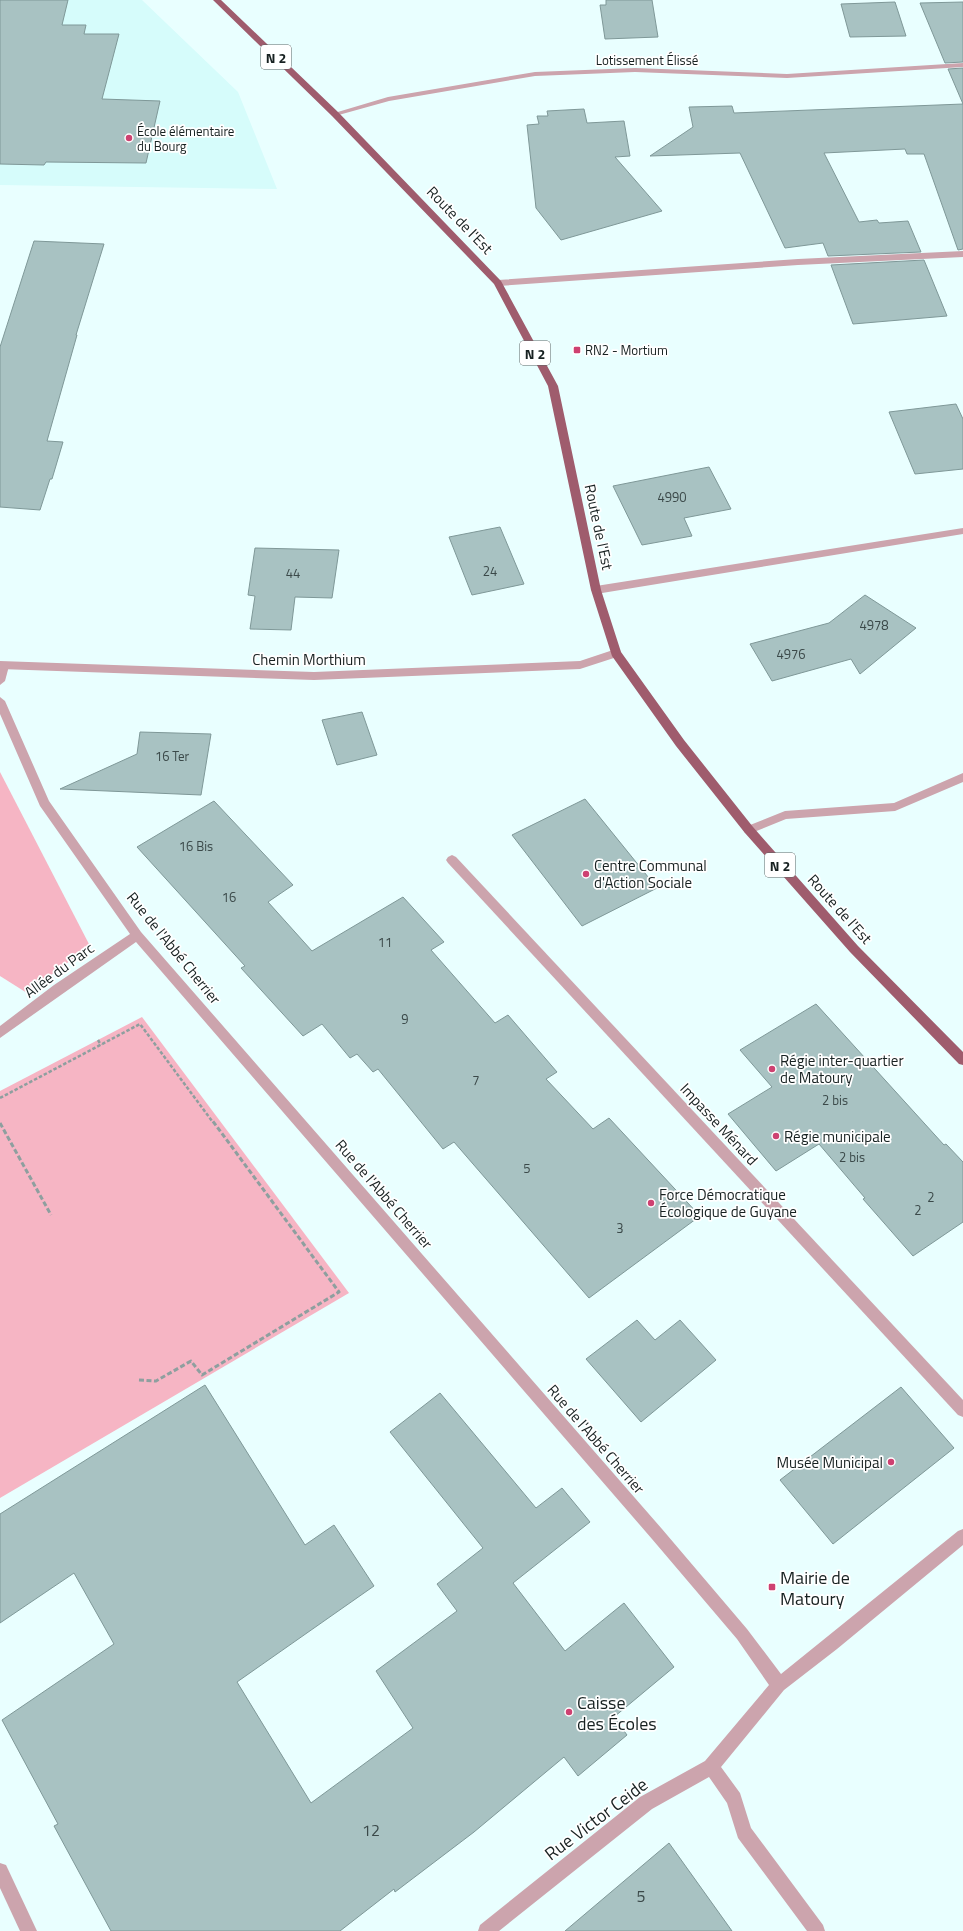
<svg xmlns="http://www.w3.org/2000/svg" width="963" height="1931" font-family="'Titillium Web',sans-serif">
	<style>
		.built { fill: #d6fcfb }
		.green { fill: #f6b5c4 }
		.building { fill: #a8c2c2; stroke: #7f9898 }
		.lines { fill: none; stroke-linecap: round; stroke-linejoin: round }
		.path-far1 { stroke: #8e9f9f; stroke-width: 2.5; stroke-dasharray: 3.5 2; stroke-linecap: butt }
		.path { stroke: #8e9f9f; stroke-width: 3; stroke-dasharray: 5 2.5; stroke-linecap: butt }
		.service { fill: #cca4ad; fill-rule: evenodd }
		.minor { fill: #cca4ad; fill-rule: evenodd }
		.tertiary { fill: #cca4ad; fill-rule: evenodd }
		.primary { fill: #9f5c6d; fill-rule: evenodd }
		.poi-dot { fill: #ce4171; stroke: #fff; stroke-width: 1.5 }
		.labels { text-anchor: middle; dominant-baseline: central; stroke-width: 3.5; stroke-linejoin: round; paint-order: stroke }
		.far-street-label { font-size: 13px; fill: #172121; stroke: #fff }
		.far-poi-label { font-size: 13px; fill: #172121; stroke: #fff; text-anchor: start }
		.number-label { font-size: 13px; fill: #3b4949 }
		.shield { fill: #fff; stroke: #5d6464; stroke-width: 1 }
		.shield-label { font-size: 14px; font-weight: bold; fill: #172121 }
		.street-label { font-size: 15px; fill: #172121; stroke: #fff }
		.poi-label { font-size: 15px; fill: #172121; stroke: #fff; text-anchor: start }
		.near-number-label { font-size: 16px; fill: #3b4949 }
		.near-poi-label { font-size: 18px; fill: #172121; stroke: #fff; text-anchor: start }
		.near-street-label { font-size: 18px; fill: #172121; stroke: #fff }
	</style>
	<rect width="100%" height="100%" fill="#e9ffff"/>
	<polygon class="built" points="0,0 142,0 238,92 277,189 0,185"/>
	<g class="green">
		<polygon points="0,772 90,946 27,993 0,976"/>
		<polygon points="142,1017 349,1293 0,1498 0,1091"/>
	</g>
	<g class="building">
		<polygon points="0,0 68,0 62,25 86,25 84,34 119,34 102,99 160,101 146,163 46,162 44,165 0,164"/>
		<polygon points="606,0 652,0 658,37 605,39 600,5 606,5"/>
		<polygon points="895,2 906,36 850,37 841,4"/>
		<polygon points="963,2 963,62 945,63 920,3"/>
		<polygon points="963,68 963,249 958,250 924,154 907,154 905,149 824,153 859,222 877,220 879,223 908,221 921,252 828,256 823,243 785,248 740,153 650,156 693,127 689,107 732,106 734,113 963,104 948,69"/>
		<polygon points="584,109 587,123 624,121 630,156 615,157 662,211 561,240 536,208 527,125 539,124 537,116 548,116 547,111"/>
		<polygon points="34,241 104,244 76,335 77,335 47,441 63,442 52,479 50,479 40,510 0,507 0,347"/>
		<polygon points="924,260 947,316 853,324 831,265"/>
		<polygon points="956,404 963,419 963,469 915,474 889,412"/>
		<polygon points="709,467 731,509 684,518 692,536 642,545 613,486"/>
		<polygon points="500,527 524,584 472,595 449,537"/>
		<polygon points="255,548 339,550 332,598 295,597 291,630 250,629 255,596 248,595"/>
		<polygon points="865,595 916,628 860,674 851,659 772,681 750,644 829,623"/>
		<polygon points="362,712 377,755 337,765 322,720"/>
		<polygon points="140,732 211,734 201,795 60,789 137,754"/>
		<polygon points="585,799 657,888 582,926 512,835"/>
		<polygon points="214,801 293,885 268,902 312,951 403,897 444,942 431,950 495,1023 508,1015 557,1072 546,1079 593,1129 609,1118 700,1216 589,1298 454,1142 443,1149 378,1069 373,1072 357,1054 350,1058 322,1024 303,1036 241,968 245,966 137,847"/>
		<polygon points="816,1004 944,1145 946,1144 963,1162 963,1222 913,1256 863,1199 865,1198 819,1144 776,1171 728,1114 772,1087 740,1050"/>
		<polygon points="637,1320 655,1340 680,1320 716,1360 641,1422 586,1359"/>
		<polygon points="205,1385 305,1545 334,1525 374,1586 237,1682 311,1803 413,1728 376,1671 457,1611 437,1584 483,1548 390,1432 440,1393 536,1508 562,1488 590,1522 513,1583 565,1651 624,1603 674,1667 614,1717 627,1735 578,1776 564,1757 474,1832 395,1892 394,1889 340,1931 111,1931 54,1826 58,1824 2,1720 114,1644 74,1573 0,1623 0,1514"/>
		<polygon points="901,1387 954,1448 833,1544 780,1480"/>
		<polygon points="669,1843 732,1931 565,1931"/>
	</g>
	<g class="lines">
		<g class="path-far1">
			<polyline points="98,1040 101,1045"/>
			<polyline points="0,1098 140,1024 212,1121"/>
		</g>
		<g class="path">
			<polyline points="0,1123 51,1215"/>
			<polyline points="139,1380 156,1381 191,1361 202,1375 339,1292 212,1120"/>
		</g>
		<g class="service">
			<polygon points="963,251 963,257 798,265 498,286 494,283 498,280 798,259"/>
			<polygon points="963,773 963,782 895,811 786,819 749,834 745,833 743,830 745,827 785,811 894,803"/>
		</g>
		<g class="minor">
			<polygon points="963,63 963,67 787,78 635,72 535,76 389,101 335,116 331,114 388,97 535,72 635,68 787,74"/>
			<polygon points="963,528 963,534 596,594 591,590 596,586"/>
			<polygon points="4,662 9,666 5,681 0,685 0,664"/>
			<polygon points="0,697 5,701 49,801 141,932 662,1529 747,1629 781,1674 958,1531 963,1529 963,1545 837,1649 784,1690 721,1767 740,1793 751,1828 823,1925 825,1931 807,1931 738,1838 727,1803 709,1777 652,1809 499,1931 478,1931 480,1925 640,1797 705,1761 769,1685 737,1639 652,1539 136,942 0,1038 0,1026 54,985 130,934 40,806 0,714"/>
			<polygon points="452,855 456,857 963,1400 963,1417 958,1415 448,863 446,860 448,857"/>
			<polygon points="0,1863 6,1865 37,1931 20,1931 0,1888"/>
		</g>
		<polygon class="tertiary" points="616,649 620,650 621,653 620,656 580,669 314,680 0,669 0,661 314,672 580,661"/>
		<polygon class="primary" points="213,0 221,0 338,112 501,281 558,386 601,590 621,652 684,740 753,827 858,946 963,1052 963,1065 959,1064 850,952 745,833 676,746 612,656 591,590 548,386 494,284 332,116"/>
	</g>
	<g class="poi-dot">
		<circle cx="129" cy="138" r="4"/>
		<rect x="573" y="346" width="8" height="8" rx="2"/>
		<circle cx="586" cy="874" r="4"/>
		<circle cx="772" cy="1069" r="4"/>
		<circle cx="776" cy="1136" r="4"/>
		<circle cx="651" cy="1203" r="4"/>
		<circle cx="891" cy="1462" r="4"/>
		<rect x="768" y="1583" width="8" height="8" rx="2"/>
		<circle cx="569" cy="1712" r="4"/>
	</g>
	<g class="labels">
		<g class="far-street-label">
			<text x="647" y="60">Lotissement Élissé</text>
		</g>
		<g class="far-poi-label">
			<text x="137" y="131">École élémentaire<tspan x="137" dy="15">du Bourg</tspan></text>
			<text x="585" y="350">RN2 - Mortium</text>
		</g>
		<g class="number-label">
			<text x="672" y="497">4990</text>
			<text x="490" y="571">24</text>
			<text x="293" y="573">44</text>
			<text x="874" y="625">4978</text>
			<text x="791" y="654">4976</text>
			<text x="172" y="756">16 Ter</text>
			<text x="196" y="846">16 Bis</text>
			<text x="229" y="897">16</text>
			<text x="385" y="942">11</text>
			<text x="405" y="1019">9</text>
			<text x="476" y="1080">7</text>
			<text x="835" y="1100">2 bis</text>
			<text x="852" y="1157">2 bis</text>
			<text x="527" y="1168">5</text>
			<text x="931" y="1197">2</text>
			<text x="918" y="1210">2</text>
			<text x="620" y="1228">3</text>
		</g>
		<g class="shield">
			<rect x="261" y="45" width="30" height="24" rx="3"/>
			<rect x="520" y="341" width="30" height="24" rx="3"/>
			<rect x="765" y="853" width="30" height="24" rx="3"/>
		</g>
		<g class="shield-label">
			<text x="276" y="57">N 2</text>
			<text x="535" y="353">N 2</text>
			<text x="780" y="865">N 2</text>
		</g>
		<g class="street-label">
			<text transform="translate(460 220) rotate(46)">Route de l'Est</text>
			<text transform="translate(599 527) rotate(78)">Route de l'Est</text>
			<text x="309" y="659">Chemin Morthium</text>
			<text transform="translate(840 909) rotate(48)">Route de l'Est</text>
			<text transform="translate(174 948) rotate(51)">Rue de l'Abbé Cherrier</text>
			<text transform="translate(59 970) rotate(-36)">Allée du Parc</text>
			<text transform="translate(719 1124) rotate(47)">Impasse Ménard</text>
			<text transform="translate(384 1194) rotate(49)">Rue de l'Abbé Cherrier</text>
			<text transform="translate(596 1439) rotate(49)">Rue de l'Abbé Cherrier</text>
		</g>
		<g class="poi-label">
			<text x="594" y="865">Centre Communal<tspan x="594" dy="17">d'Action Sociale</tspan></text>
			<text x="780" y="1060">Régie inter-quartier<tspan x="780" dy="17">de Matoury</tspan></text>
			<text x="784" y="1136">Régie municipale</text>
			<text x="659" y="1194">Force Démocratique<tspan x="659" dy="17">Écologique de Guyane</tspan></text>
			<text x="883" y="1462" text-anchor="end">Musée Municipal</text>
		</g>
		<g class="near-number-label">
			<text x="371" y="1830">12</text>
			<text x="641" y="1896">5</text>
		</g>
		<g class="near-poi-label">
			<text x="780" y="1577">Mairie de<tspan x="780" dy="21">Matoury</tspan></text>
			<text x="577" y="1702">Caisse<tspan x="577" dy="21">des Écoles</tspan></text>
		</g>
		<g class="near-street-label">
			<text transform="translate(596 1819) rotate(-37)">Rue Victor Ceide</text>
		</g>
	</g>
</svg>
